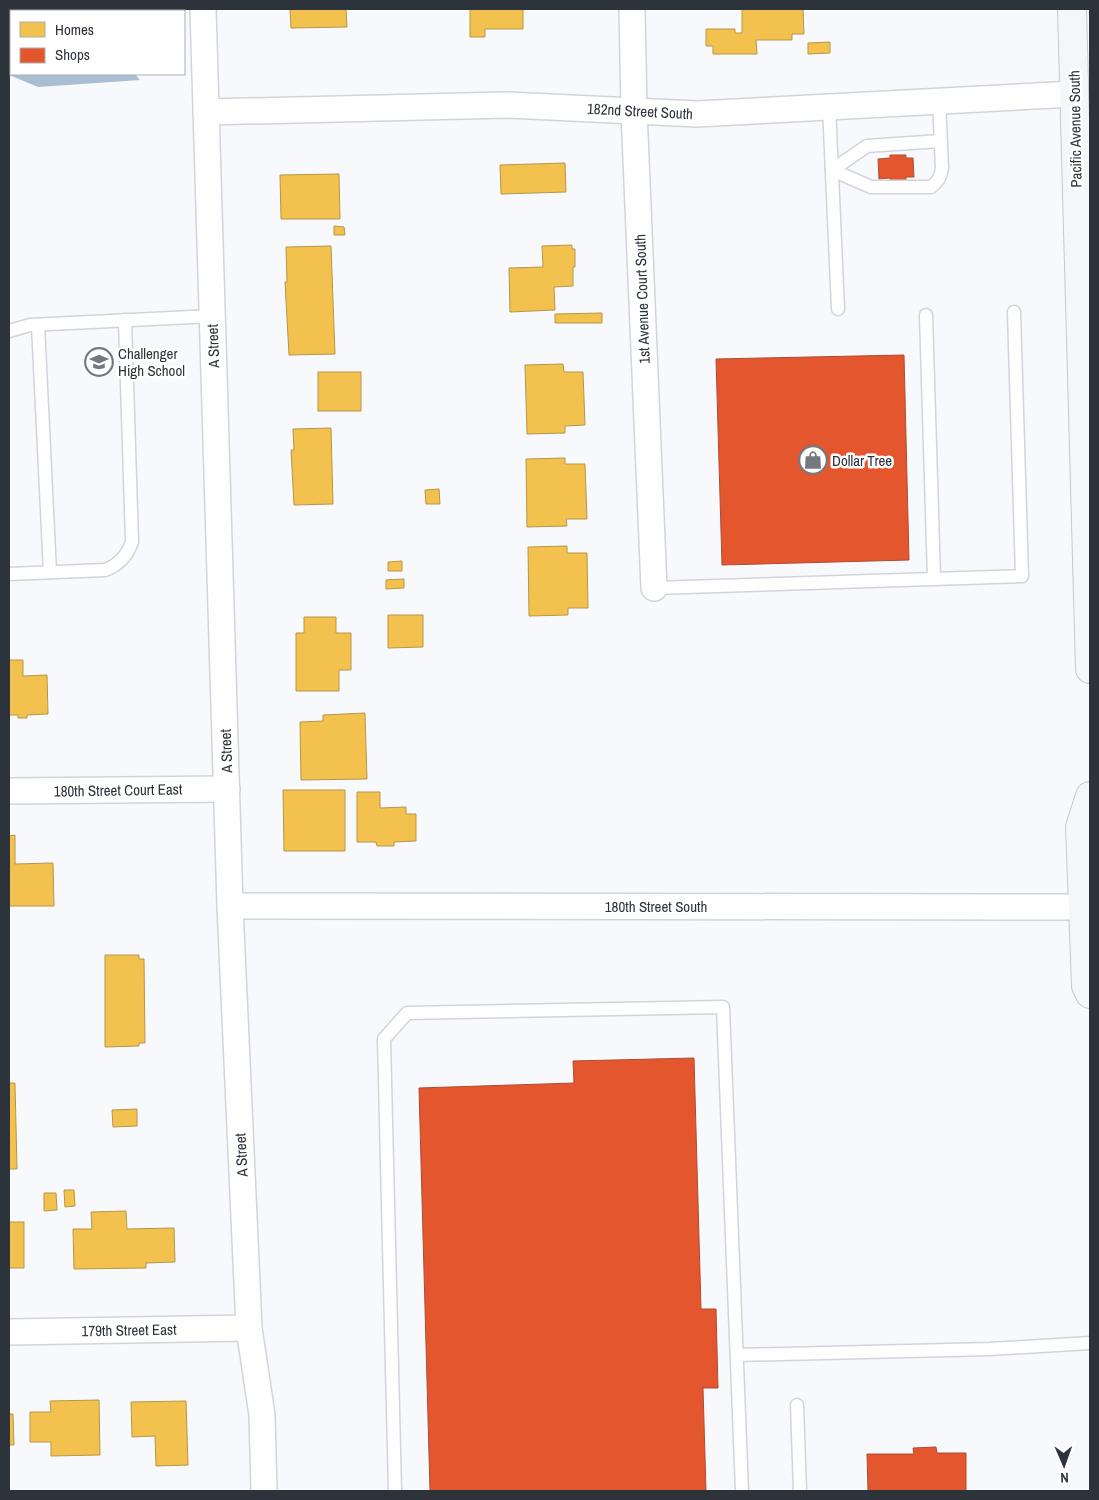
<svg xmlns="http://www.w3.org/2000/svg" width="1099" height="1500" font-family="'Archivo Narrow',sans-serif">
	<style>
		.water { fill: #a9bdd5 }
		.homes { fill: #f2c14e; stroke: #b79648 }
		.shops { fill: #e4572e; stroke: #ad4c32 }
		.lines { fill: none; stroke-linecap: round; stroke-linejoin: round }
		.lane-casing { stroke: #d1d5da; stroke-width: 15 }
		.street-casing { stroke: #d1d5da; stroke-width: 28 }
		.primary-casing { stroke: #c4c8cd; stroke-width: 30 }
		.lane { stroke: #fefeff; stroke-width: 12 }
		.street { stroke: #fefeff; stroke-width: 25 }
		.primary { stroke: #f5f6f9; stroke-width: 28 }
		.labels { text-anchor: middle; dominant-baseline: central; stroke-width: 5; stroke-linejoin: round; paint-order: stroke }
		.street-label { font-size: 15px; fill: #2d333b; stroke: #fff }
		.poi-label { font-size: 15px; fill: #2d333b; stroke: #fff; text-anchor: start }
	</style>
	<rect width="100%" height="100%" fill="#f7f9fc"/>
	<polygon class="water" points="9,9 85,9 86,11 11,11 11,74 135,74 140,80 38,87 9,75"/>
	<g class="homes">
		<polygon points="285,9 346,9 347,27 291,28 290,9"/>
		<polygon points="470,9 523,9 523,29 485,29 485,37 470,37"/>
		<polygon points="742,9 803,9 804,34 792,34 792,40 756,40 757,54 713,54 713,46 706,46 706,29 735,29 735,33 742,33"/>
		<polygon points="830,42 830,53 808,54 808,43"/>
		<polygon points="565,163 566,192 501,194 500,165"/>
		<polygon points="339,174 340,219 281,219 280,175"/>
		<polygon points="334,226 344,227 345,235 334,235"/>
		<polygon points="572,245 572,249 575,249 575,267 573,267 573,286 554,287 555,310 510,312 509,268 543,267 542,246"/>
		<polygon points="331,246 335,354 289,355 285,282 287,282 286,247"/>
		<polygon points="602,313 602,323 555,323 555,314"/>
		<polygon points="563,364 564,372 583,372 585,425 565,426 565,433 527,434 525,365"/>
		<rect x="318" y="372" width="43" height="39"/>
		<polygon points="331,428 333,504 294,505 291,450 294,450 293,429"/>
		<polygon points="565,458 565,464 585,464 587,519 566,519 567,526 527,527 526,459"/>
		<polygon points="439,489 440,504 426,504 425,490"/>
		<polygon points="567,546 567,553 587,553 588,608 568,608 568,615 529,616 528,547"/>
		<polygon points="402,561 402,571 388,571 388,562"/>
		<polygon points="404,579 404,588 386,589 386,580"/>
		<polygon points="388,615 423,615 423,647 388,648"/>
		<polygon points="304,617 336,617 336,633 351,633 351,670 339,670 339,691 296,691 296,633 304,633"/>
		<polygon points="9,660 23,660 23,676 47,675 48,714 27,715 27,718 18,718 18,715 9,715"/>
		<polygon points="365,713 367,779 301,780 300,722 323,721 323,715"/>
		<polygon points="283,790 345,790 345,851 284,851"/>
		<polygon points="357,792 380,792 380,808 406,807 406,814 416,814 416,841 394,842 394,846 377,846 376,842 357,842"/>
		<polygon points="15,835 15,864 53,863 54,906 9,906 9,836"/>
		<polygon points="105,955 139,955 139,959 144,959 145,1043 139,1043 139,1046 105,1047"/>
		<polygon points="9,1083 15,1083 17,1169 9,1169"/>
		<polygon points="137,1109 137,1126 113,1127 112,1110"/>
		<polygon points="64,1190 74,1190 75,1206 65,1207"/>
		<polygon points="44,1193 56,1193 57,1210 44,1211"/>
		<polygon points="126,1211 127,1229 174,1228 175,1262 146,1263 146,1268 74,1269 73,1229 92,1229 91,1212"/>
		<rect x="9" y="1222" width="15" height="46"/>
		<polygon points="99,1400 100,1455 51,1456 51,1442 30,1442 30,1412 51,1412 50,1401"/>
		<polygon points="186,1401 188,1465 156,1466 155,1436 132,1437 131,1402"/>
		<polygon points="9,1414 13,1414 14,1445 9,1445"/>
	</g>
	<g class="shops">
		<polygon points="890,155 906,155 906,158 913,158 914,177 906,177 906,181 890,181 890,178 879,179 878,159 890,158"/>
		<polygon points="904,355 909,560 722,565 716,359"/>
		<polygon points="694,1058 701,1309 716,1309 718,1388 703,1388 706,1491 430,1491 419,1088 574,1083 573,1061"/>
		<polygon points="936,1447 937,1453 966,1453 966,1491 868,1491 867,1454 914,1454 913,1448"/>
	</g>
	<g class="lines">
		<defs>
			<g id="lane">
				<polyline points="829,106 838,309"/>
				<path d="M832,170L871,187H931C938,182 941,177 942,168L939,100"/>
				<polyline points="832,170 867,146 940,141"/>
				<polyline points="926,315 934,578"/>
				<polyline points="38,325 50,572"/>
				<polyline points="9,331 30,325 212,316"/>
				<path d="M9,574L105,570C119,565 127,556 132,542L125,320"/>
				<polyline points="654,588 1022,576 1014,312"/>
				<polyline points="737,1355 990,1349 1090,1343"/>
				<polyline points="797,1405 800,1491"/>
				<polyline points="395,1491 384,1039 407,1013 723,1007 742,1491"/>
			</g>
			<g id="street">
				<polyline points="203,9 230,906 249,1328 262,1415 264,1491"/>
				<polyline points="632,9 634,111 654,588"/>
				<polyline points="206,112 506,105 697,114 1074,94"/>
				<polyline points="9,791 227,789"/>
				<polyline points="230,906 1083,907"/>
				<polyline points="9,1332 249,1328"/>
			</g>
			<g id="primary">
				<polyline points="1072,9 1090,669"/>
				<polyline points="1090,796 1080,827 1086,986 1090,994"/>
			</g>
		</defs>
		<use href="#lane" class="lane-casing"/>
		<use href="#street" class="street-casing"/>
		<use href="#primary" class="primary-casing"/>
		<use href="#lane" class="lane"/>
		<use href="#street" class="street"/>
		<use href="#primary" class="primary"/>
	</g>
	<defs>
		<symbol id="school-ring" viewBox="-11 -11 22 22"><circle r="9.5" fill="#fff" stroke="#74787f" stroke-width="1.5"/><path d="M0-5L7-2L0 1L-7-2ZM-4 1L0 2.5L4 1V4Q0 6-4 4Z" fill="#74787f"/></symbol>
		<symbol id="shop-ring" viewBox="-11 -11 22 22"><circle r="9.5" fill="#fff" stroke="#74787f" stroke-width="1.5"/><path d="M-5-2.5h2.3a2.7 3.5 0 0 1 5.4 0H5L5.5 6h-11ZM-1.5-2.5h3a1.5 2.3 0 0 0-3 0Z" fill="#74787f"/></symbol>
	</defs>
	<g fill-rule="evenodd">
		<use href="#school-ring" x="83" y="346" width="32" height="32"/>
		<use href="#shop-ring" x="797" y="444" width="32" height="32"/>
	</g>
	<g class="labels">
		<g class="street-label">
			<text transform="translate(640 111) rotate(3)">182nd Street South</text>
			<text transform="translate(1075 129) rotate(-91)">Pacific Avenue South</text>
			<text transform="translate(642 299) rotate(-92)">1st Avenue Court South</text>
			<text transform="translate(213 346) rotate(-92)">A Street</text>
			<text transform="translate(226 751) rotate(-92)">A Street</text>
			<text transform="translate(118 790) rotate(-1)">180th Street Court East</text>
			<text x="656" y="906">180th Street South</text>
			<text transform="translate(241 1155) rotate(-93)">A Street</text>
			<text transform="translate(129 1330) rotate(-1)">179th Street East</text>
		</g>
		<g class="poi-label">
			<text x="118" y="353">Challenger<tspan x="118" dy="17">High School</tspan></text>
			<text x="832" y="460">Dollar Tree</text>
		</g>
	</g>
	<rect width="1099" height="1500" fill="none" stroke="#2d333b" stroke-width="20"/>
	<rect x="10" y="10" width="175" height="65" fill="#ffffff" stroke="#abadb1"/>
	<rect x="20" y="22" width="25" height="15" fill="#f2c14e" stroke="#abadb1"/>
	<text x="55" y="35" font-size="15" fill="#2d333b">Homes</text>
	<rect x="20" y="48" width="25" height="15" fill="#e4572e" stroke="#abadb1"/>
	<text x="55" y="60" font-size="15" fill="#2d333b">Shops</text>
	<g transform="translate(1064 1465) rotate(178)" stroke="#ffffff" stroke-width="4" paint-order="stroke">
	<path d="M0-4L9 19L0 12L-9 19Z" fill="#2d333b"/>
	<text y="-8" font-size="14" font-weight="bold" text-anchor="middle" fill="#2d333b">N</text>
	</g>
</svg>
